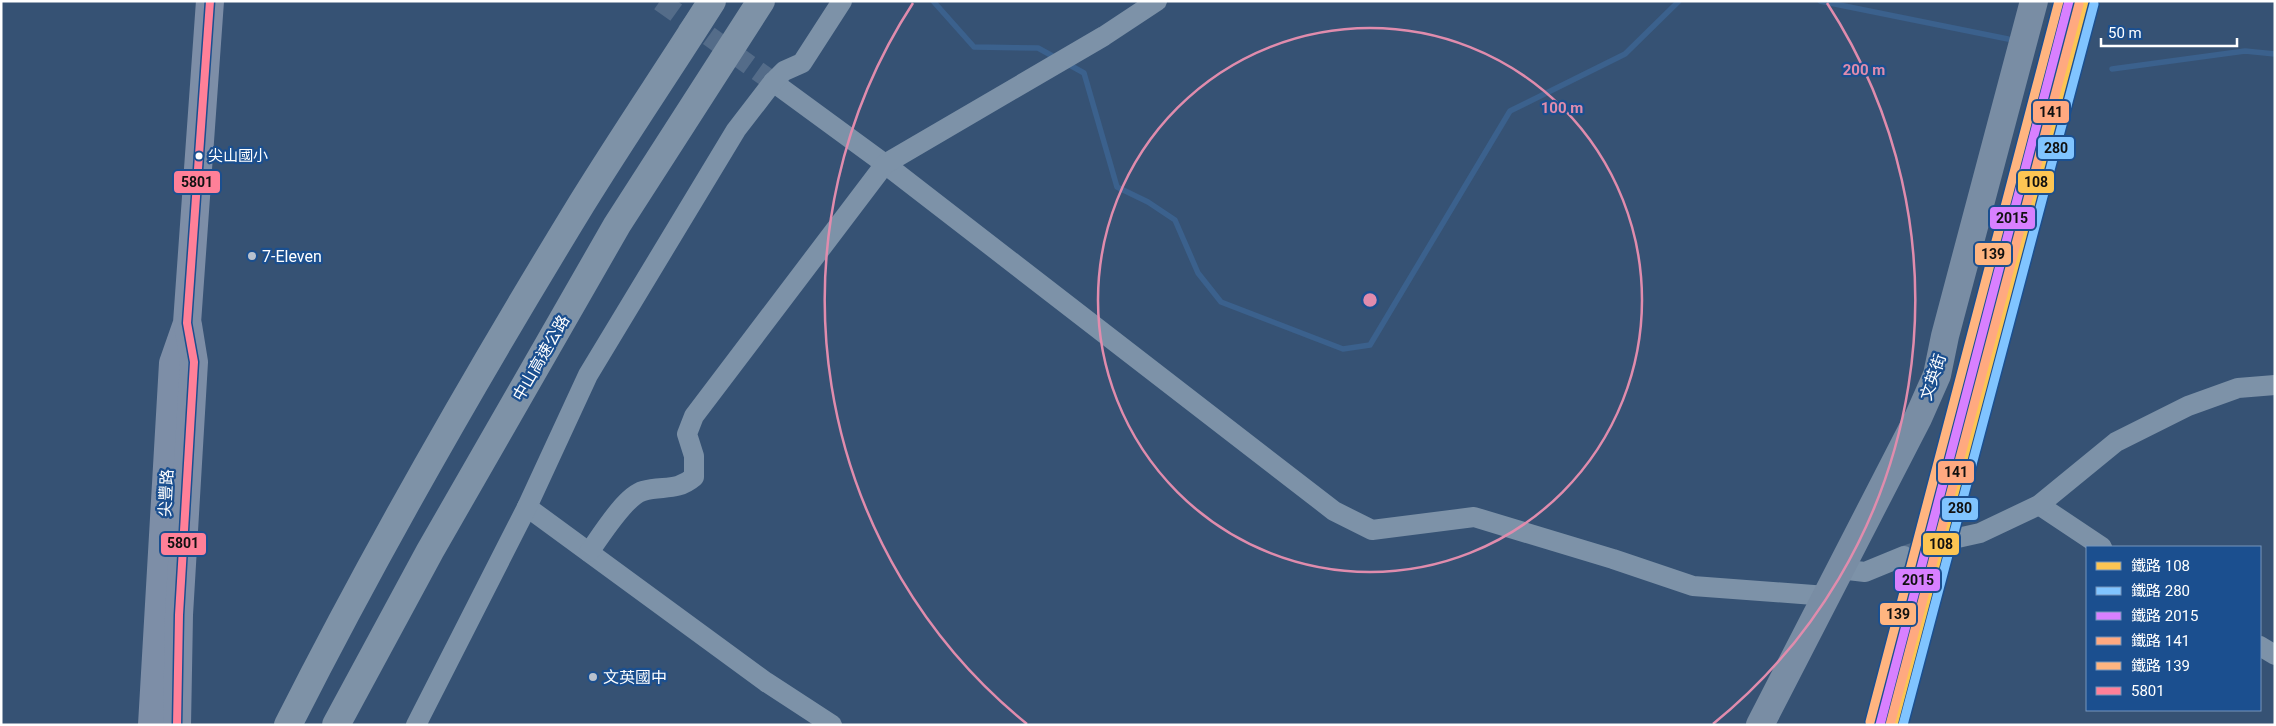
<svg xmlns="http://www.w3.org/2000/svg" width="2276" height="726" font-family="Roboto,'Noto Sans TC',sans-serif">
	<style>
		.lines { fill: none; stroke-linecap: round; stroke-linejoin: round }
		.stream { stroke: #3b618d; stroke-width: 5.5 }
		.street-tunnel { stroke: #546c89; stroke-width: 20; stroke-dasharray: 20 10; stroke-linecap: butt }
		.street { stroke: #7d92a8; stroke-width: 20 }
		.secondary { stroke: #798da4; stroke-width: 28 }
		.primary { stroke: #7d8ea7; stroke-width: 28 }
		.highway { stroke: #7e92a7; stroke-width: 28 }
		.bus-1-casing { stroke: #1b4f8f; stroke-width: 11 }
		.bus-1 { stroke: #ff8098; stroke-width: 8 }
		.rail-1-casing { stroke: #1b4f8f; stroke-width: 12 }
		.rail-2-casing { stroke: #1b4f8f; stroke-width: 12 }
		.rail-3-casing { stroke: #1b4f8f; stroke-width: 12 }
		.rail-4-casing { stroke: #1b4f8f; stroke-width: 12 }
		.rail-5-casing { stroke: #1b4f8f; stroke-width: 12 }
		.rail-1 { stroke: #fcc553; stroke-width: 9 }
		.rail-2 { stroke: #80c4ff; stroke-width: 9 }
		.rail-3 { stroke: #d880ff; stroke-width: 9 }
		.rail-4 { stroke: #ffa980; stroke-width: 9 }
		.rail-5 { stroke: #ffb580; stroke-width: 9 }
		.ring { fill: none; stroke: #e08cad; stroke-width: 2.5 }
		.bus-dot { fill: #fff; stroke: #1b4f8f; stroke-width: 2 }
		.poi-dot { fill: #b9c2ce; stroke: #1b4f8f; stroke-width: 2 }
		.labels { text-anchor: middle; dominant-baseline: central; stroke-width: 4.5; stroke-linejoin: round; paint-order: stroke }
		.bus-label { font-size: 15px; fill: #fff; stroke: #1b4f8f; text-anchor: start }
		.poi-label { font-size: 16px; fill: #fff; stroke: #1b4f8f; text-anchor: start }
		.street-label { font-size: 16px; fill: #fff; stroke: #1b4f8f }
		.centre { fill: #e08cad; stroke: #1b4f8f; stroke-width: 2.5 }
		.ring-label { font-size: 15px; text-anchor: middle; font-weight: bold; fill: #e08cad; stroke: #1b4f8f; stroke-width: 4.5; stroke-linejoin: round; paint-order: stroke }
		.line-badge { stroke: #1b4f8f; stroke-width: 2 }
		.pale-badge-label { font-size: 14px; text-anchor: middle; font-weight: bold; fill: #111 }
	</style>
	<rect width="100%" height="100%" fill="#365274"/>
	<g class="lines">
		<g class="stream">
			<polyline points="933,1 974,47 1038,48 1058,59"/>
			<polyline points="1820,1 2008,39"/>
			<polyline points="1066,63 1084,73 1117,187 1148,202 1175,220 1198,273 1221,302 1343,349 1370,345 1510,111 1625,54 1679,1"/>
			<polyline points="2112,69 2245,51 2275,54"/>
		</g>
		<g class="street-tunnel">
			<polyline points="660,1 773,82"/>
			<polyline points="1904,556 1953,539"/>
		</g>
		<g class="street">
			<polyline points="773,82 885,164 1334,511 1372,530 1474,517 1613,559 1693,586 1827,596"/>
			<polyline points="2039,505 2102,547"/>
			<polyline points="527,507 766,682 832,725"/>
			<polyline points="1953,539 1980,533 2039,505 2116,442 2188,406 2238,388 2275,385"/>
			<path d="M589,552C601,536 625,496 643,491C663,485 676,492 694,477V456L687,434L694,416L885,164L1104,36L1157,1"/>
			<polyline points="1839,569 1865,572 1904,556"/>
			<polyline points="2260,646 2275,655"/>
			<polyline points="416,725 527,507 588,375 736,130 773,82 784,71 802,63 842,1"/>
		</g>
		<polyline class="secondary" points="1760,725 1918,418 1937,375 1945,336 2034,1"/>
		<g class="primary">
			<polyline points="152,725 173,363 187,323 210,1"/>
			<polyline points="177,725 179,615 194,362 188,325"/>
		</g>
		<g class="highway">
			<path d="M288,725C378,547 478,373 582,203C624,135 669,69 712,1"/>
			<polyline points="336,725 430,551 617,225 761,1"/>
		</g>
		<defs>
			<polyline id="bus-1" points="177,725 179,615 194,362 187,323 210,1"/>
		</defs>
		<use href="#bus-1" class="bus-1-casing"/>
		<use href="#bus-1" class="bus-1"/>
		<defs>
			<polyline id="rail-1" points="1893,725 2084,1"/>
			<polyline id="rail-2" points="1903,725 2094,4"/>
			<polyline id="rail-3" points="1880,725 2069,1"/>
			<polyline id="rail-4" points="1890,725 2079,4"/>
			<polyline id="rail-5" points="1870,722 2059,1"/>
		</defs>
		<use href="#rail-1" class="rail-1-casing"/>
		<use href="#rail-2" class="rail-2-casing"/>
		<use href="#rail-3" class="rail-3-casing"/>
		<use href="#rail-4" class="rail-4-casing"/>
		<use href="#rail-5" class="rail-5-casing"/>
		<use href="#rail-1" class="rail-1"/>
		<use href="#rail-2" class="rail-2"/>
		<use href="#rail-3" class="rail-3"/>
		<use href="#rail-4" class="rail-4"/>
		<use href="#rail-5" class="rail-5"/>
	</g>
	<g class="ring">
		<circle cx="1370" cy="300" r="272"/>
		<path d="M1027 724A545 545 0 0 1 913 3M1827 3A545 545 0 0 1 1713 724"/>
	</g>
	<circle class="bus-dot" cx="199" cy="156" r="4.5"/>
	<g class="poi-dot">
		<circle cx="252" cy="256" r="5"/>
		<circle cx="593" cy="677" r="5"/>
	</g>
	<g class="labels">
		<g class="bus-label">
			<text x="208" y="156">尖山國小</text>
		</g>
		<g class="poi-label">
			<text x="262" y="256">7-Eleven</text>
			<text x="603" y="677">文英國中</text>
		</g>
		<g class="street-label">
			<text transform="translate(541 358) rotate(-60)">中山高速公路</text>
			<text transform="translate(1933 377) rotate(-71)">文英街</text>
			<text transform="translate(166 493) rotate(-87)">尖豐路</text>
		</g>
	</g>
	<circle cx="1370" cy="300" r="8" class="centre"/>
	<g class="ring-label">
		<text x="1864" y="75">200 m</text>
		<text x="1562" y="113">100 m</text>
	</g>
	<g class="line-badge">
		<rect x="2032" y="100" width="38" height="24" rx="5" fill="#ffa980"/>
		<rect x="2037" y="136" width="38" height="24" rx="5" fill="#80c4ff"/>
		<rect x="2017" y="170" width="38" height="24" rx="5" fill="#fcc553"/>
		<rect x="173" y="170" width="48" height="24" rx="5" fill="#ff8098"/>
		<rect x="1989" y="206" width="47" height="24" rx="5" fill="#d880ff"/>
		<rect x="1974" y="242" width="38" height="24" rx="5" fill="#ffb580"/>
		<rect x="1937" y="460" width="38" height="24" rx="5" fill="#ffa980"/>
		<rect x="1941" y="497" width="38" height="24" rx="5" fill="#80c4ff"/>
		<rect x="160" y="532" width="47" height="24" rx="5" fill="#ff8098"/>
		<rect x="1922" y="532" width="38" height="24" rx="5" fill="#fcc553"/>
		<rect x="1894" y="568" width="47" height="24" rx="5" fill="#d880ff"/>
		<rect x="1879" y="602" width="38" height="24" rx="5" fill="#ffb580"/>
	</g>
	<g class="pale-badge-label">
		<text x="2051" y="117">141</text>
		<text x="2056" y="153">280</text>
		<text x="2036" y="187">108</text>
		<text x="197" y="187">5801</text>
		<text x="2012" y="223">2015</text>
		<text x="1993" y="259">139</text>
		<text x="1956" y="477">141</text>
		<text x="1960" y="513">280</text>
		<text x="183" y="548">5801</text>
		<text x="1941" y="549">108</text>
		<text x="1918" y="585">2015</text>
		<text x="1898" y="619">139</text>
	</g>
	<rect width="2276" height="726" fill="none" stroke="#ffffff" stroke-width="5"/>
	<rect x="2086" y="546" width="175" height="165" fill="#1b4f8f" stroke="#7695bc"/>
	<rect x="2096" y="562" width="25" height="8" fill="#fcc553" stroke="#7695bc"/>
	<text x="2131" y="571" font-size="15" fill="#ffffff">鐵路 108</text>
	<rect x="2096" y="587" width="25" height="8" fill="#80c4ff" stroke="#7695bc"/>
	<text x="2131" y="596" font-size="15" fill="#ffffff">鐵路 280</text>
	<rect x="2096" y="612" width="25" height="8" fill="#d880ff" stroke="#7695bc"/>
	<text x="2131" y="621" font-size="15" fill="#ffffff">鐵路 2015</text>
	<rect x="2096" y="637" width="25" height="8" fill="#ffa980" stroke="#7695bc"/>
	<text x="2131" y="646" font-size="15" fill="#ffffff">鐵路 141</text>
	<rect x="2096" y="662" width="25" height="8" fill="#ffb580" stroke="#7695bc"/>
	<text x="2131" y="671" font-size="15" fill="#ffffff">鐵路 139</text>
	<rect x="2096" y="687" width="25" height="8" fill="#ff8098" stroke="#7695bc"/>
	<text x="2131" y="696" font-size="15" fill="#ffffff">5801</text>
	<path d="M2101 38v8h136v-8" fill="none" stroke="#ffffff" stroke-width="2.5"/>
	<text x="2108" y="38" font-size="15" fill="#ffffff" stroke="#1b4f8f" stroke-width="4" paint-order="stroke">50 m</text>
</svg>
